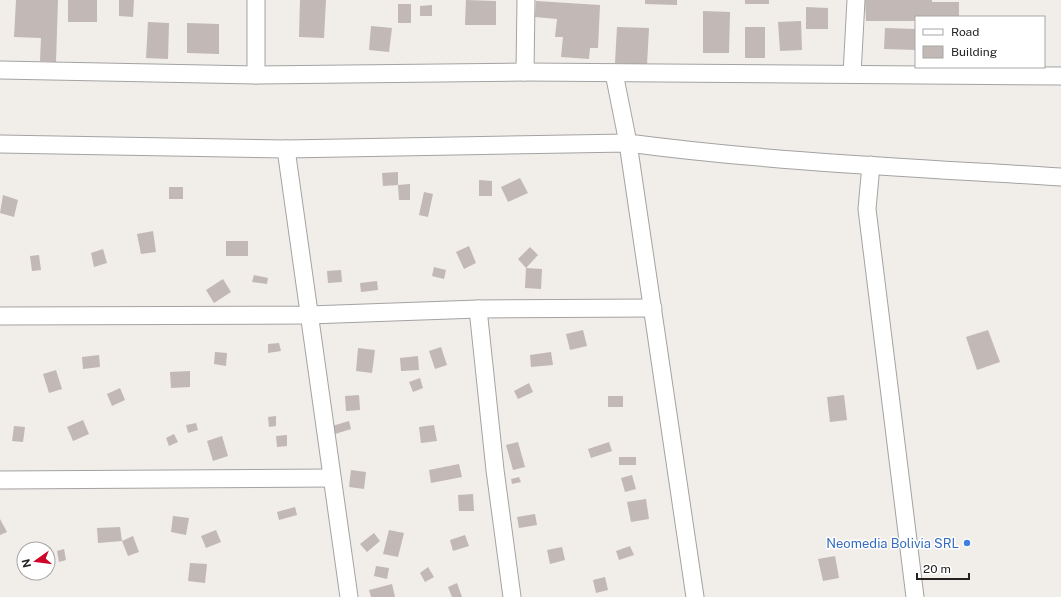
<svg xmlns="http://www.w3.org/2000/svg" width="1061" height="597" font-family="'Public Sans',sans-serif">
	<style>
		.building { fill: #c2b8b5 }
		.lines { fill: none; stroke-linecap: round; stroke-linejoin: round }
		.minor-casing { stroke: #a3a3a3; stroke-width: 19 }
		.minor { stroke: #fff; stroke-width: 17 }
		.shop-dot { fill: #3f7fe0; stroke: #fff; stroke-width: 1.5 }
		.labels { text-anchor: middle; dominant-baseline: central; stroke-width: 3; stroke-linejoin: round; paint-order: stroke }
		.shop-label { font-size: 13px; fill: #366cbe; stroke: #fff; text-anchor: end }
	</style>
	<rect width="100%" height="100%" fill="#f1ede9"/>
	<g class="building">
		<polygon points="16,0 58,0 56,62 40,61 41,38 14,37"/>
		<rect x="68" y="0" width="29" height="22"/>
		<polygon points="119,0 134,0 133,17 119,16"/>
		<polygon points="300,0 326,0 324,38 299,37"/>
		<polygon points="466,0 496,1 496,25 465,25"/>
		<polygon points="645,0 677,0 677,5 645,4"/>
		<rect x="745" y="0" width="24" height="4"/>
		<polygon points="865,0 932,0 932,2 959,2 959,17 916,17 916,21 866,21"/>
		<polygon points="536,1 600,5 598,48 590,48 589,59 561,57 563,37 555,37 557,19 535,17"/>
		<rect x="398" y="4" width="13" height="19"/>
		<polygon points="432,5 432,16 420,16 420,6"/>
		<polygon points="806,7 828,8 828,29 806,29"/>
		<polygon points="703,11 730,12 729,53 703,53"/>
		<polygon points="801,21 802,50 780,51 778,22"/>
		<polygon points="148,22 169,23 168,59 146,58"/>
		<polygon points="187,23 219,24 219,54 187,53"/>
		<polygon points="371,26 392,28 389,52 369,50"/>
		<polygon points="617,27 649,28 647,65 615,63"/>
		<rect x="745" y="27" width="20" height="31"/>
		<polygon points="885,28 916,29 916,50 884,49"/>
		<polygon points="398,172 398,185 383,186 382,173"/>
		<polygon points="520,178 528,193 508,202 501,187"/>
		<polygon points="479,180 492,181 492,196 479,196"/>
		<polygon points="410,184 410,200 399,200 398,185"/>
		<rect x="169" y="187" width="14" height="12"/>
		<polygon points="424,192 433,194 428,217 419,215"/>
		<polygon points="3,195 18,200 14,217 0,213"/>
		<polygon points="153,231 156,252 141,254 137,234"/>
		<rect x="226" y="241" width="22" height="15"/>
		<polygon points="469,246 476,263 464,269 456,252"/>
		<polygon points="530,247 538,255 526,268 518,259"/>
		<polygon points="103,249 107,263 94,267 91,253"/>
		<polygon points="39,255 41,270 32,271 30,256"/>
		<polygon points="434,267 446,270 444,279 432,276"/>
		<polygon points="526,268 542,269 541,289 525,288"/>
		<polygon points="341,270 342,282 328,283 327,271"/>
		<polygon points="254,275 268,278 267,284 252,282"/>
		<polygon points="223,279 231,292 214,303 206,290"/>
		<polygon points="377,281 378,290 361,292 360,283"/>
		<polygon points="583,330 587,346 570,350 566,334"/>
		<polygon points="988,330 1000,362 977,370 966,337"/>
		<polygon points="279,343 281,351 268,353 268,344"/>
		<polygon points="441,347 447,365 435,369 429,351"/>
		<polygon points="358,348 375,350 372,373 356,371"/>
		<polygon points="215,352 227,353 226,366 214,364"/>
		<polygon points="551,352 553,365 531,367 530,355"/>
		<polygon points="99,355 100,367 83,369 82,357"/>
		<polygon points="418,356 419,370 401,371 400,358"/>
		<polygon points="56,370 62,389 49,393 43,374"/>
		<polygon points="190,371 190,387 171,388 170,372"/>
		<polygon points="420,378 423,388 413,392 409,382"/>
		<polygon points="529,383 533,392 518,399 514,391"/>
		<polygon points="120,388 125,400 112,406 107,394"/>
		<polygon points="359,395 360,410 346,411 345,396"/>
		<polygon points="844,395 847,420 830,422 827,397"/>
		<rect x="608" y="396" width="15" height="11"/>
		<polygon points="276,416 276,426 269,427 268,417"/>
		<polygon points="83,420 89,434 73,441 67,427"/>
		<polygon points="349,421 351,429 332,435 329,427"/>
		<polygon points="196,423 198,430 188,433 186,425"/>
		<polygon points="434,425 437,441 421,443 419,427"/>
		<polygon points="14,426 25,427 23,442 12,441"/>
		<polygon points="174,434 178,442 169,446 166,438"/>
		<polygon points="287,435 287,446 277,447 276,436"/>
		<polygon points="222,436 228,456 213,461 207,441"/>
		<polygon points="518,442 525,467 513,470 506,445"/>
		<polygon points="609,442 612,451 591,458 588,449"/>
		<rect x="619" y="457" width="17" height="8"/>
		<polygon points="459,464 462,477 431,483 429,470"/>
		<polygon points="351,470 366,472 364,489 349,487"/>
		<polygon points="632,475 636,489 625,492 621,478"/>
		<polygon points="519,477 521,482 512,484 511,479"/>
		<polygon points="473,494 474,511 459,511 458,495"/>
		<polygon points="646,499 649,519 631,522 627,502"/>
		<polygon points="295,507 297,515 279,520 277,512"/>
		<polygon points="535,514 537,525 519,528 517,517"/>
		<polygon points="173,516 189,518 186,535 171,532"/>
		<polygon points="0,519 7,532 0,535"/>
		<polygon points="120,527 122,541 133,536 139,552 128,556 122,541 98,543 97,528"/>
		<polygon points="216,530 221,542 206,548 201,536"/>
		<polygon points="389,530 404,533 398,557 383,554"/>
		<polygon points="374,533 380,541 367,552 360,544"/>
		<polygon points="465,535 469,546 453,551 450,540"/>
		<polygon points="630,546 634,555 619,560 616,551"/>
		<polygon points="562,547 565,560 550,564 547,550"/>
		<polygon points="64,549 66,560 59,562 57,551"/>
		<polygon points="835,556 839,578 823,581 818,559"/>
		<polygon points="190,563 207,564 205,583 188,581"/>
		<polygon points="376,566 389,568 387,579 374,576"/>
		<polygon points="428,567 434,577 425,582 420,573"/>
		<polygon points="605,577 608,590 596,593 593,580"/>
		<polygon points="457,583 462,597 452,597 448,587"/>
		<polygon points="392,584 395,597 371,597 369,590"/>
	</g>
	<g class="lines">
		<defs>
			<g id="minor">
				<polyline points="0,70 256,75 525,72 1061,76"/>
				<polyline points="525,72 526,0"/>
				<path d="M614,73L628,143C771,162 917,168 1061,177"/>
				<polyline points="852,74 856,0"/>
				<polyline points="256,75 256,0"/>
				<polyline points="0,144 286,149 628,143 695,597"/>
				<polyline points="286,149 349,597"/>
				<polyline points="871,165 867,209 915,597"/>
				<polyline points="478,309 495,470 512,597"/>
				<polyline points="0,316 309,315 478,309 653,308"/>
				<polyline points="0,480 332,478"/>
			</g>
		</defs>
		<use href="#minor" class="minor-casing"/>
		<use href="#minor" class="minor"/>
	</g>
	<circle class="shop-dot" cx="967" cy="543" r="4"/>
	<g class="labels">
		<g class="shop-label">
			<text x="959" y="543">Neomedia Bolivia SRL</text>
		</g>
	</g>
	<rect x="915" y="16" width="130" height="52" fill="#ffffff" stroke="#a7a7a7"/>
	<rect x="923" y="29" width="20" height="6" fill="#ffffff" stroke="#a7a7a7"/>
	<text x="951" y="36" font-size="12" fill="#222222">Road</text>
	<rect x="923" y="46" width="20" height="12" fill="#c2b8b5" stroke="#a7a7a7"/>
	<text x="951" y="56" font-size="12" fill="#222222">Building</text>
	<g transform="translate(36 561) rotate(256)"><circle r="19" fill="#ffffff" stroke="#a7a7a7"/>
	<path d="M0-3L7 15L0 10L-7 15Z" fill="#ce0529"/>
	<text y="-6" font-size="11" font-weight="bold" text-anchor="middle" fill="#222222">N</text>
	</g>
	<path d="M917 573v6h52v-6" fill="none" stroke="#222222" stroke-width="2"/>
	<text x="923" y="573" font-size="12" fill="#222222" stroke="#ffffff" stroke-width="3" paint-order="stroke">20 m</text>
</svg>
